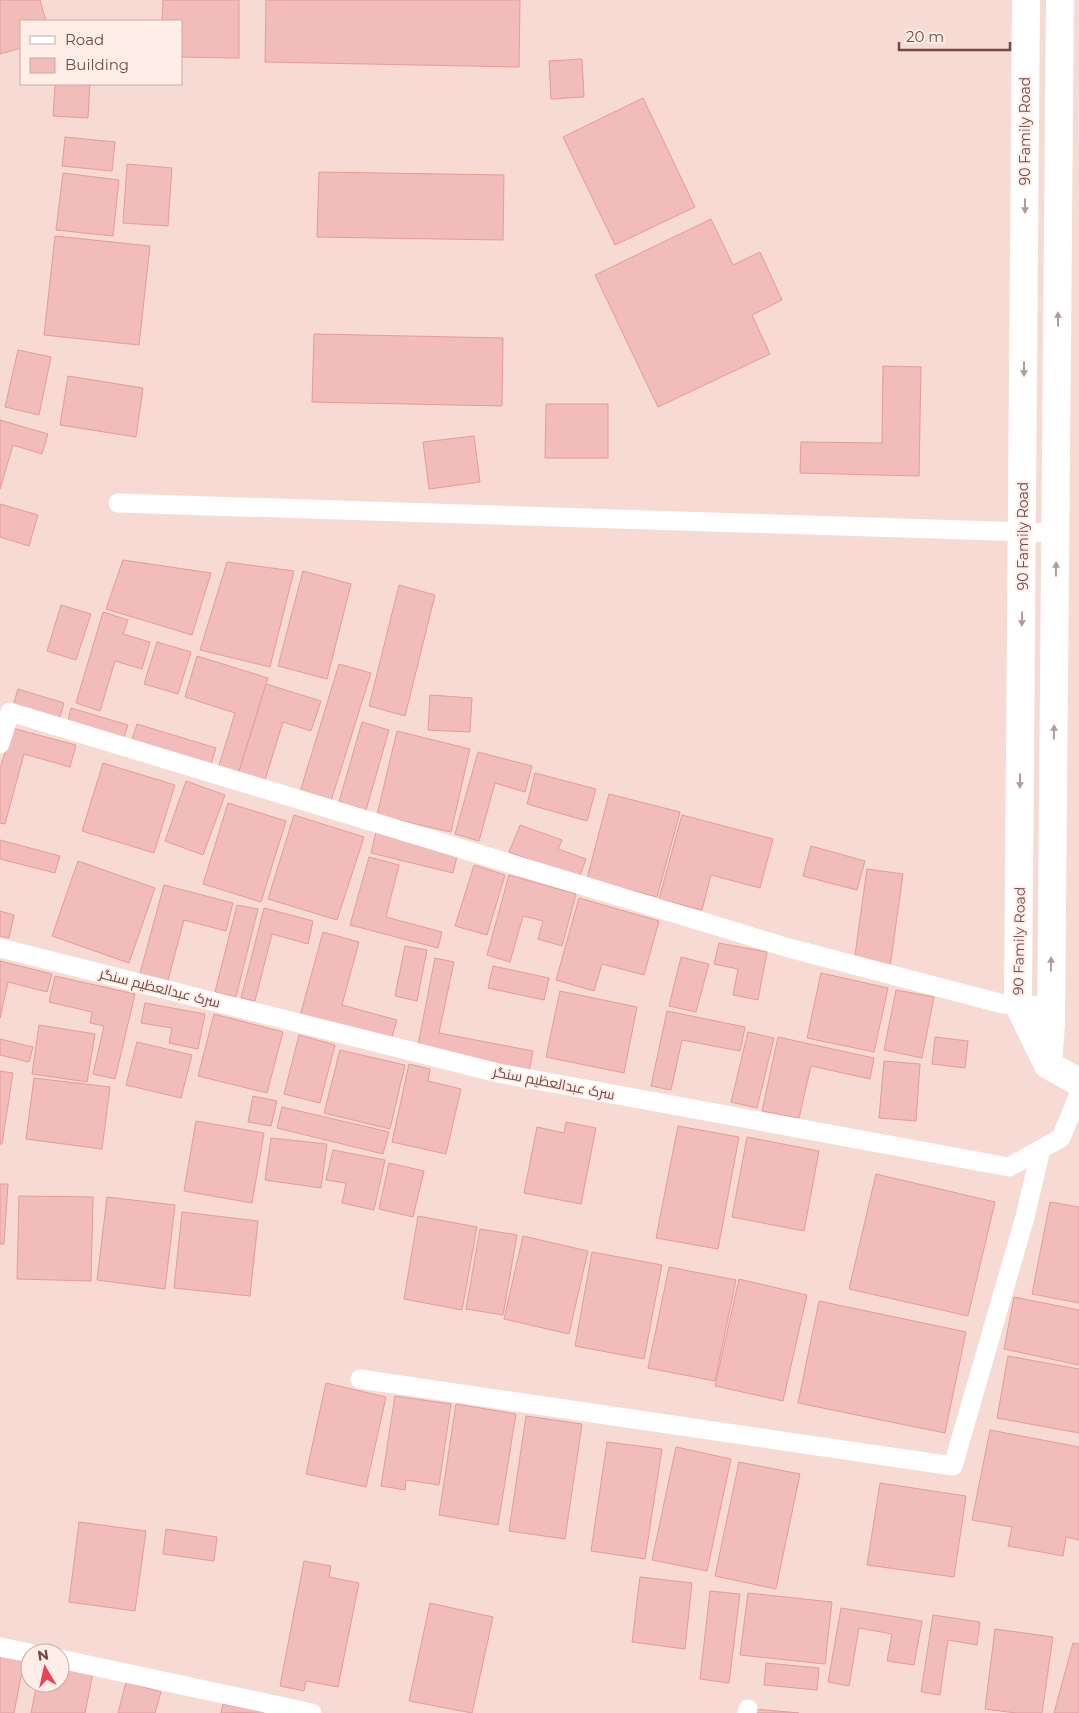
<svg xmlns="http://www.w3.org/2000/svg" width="1079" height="1713" font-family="Montserrat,Cairo,sans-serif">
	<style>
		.residential { fill: #f6dad3; fill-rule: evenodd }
		.building { fill: #f1bcb9; stroke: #e49c99 }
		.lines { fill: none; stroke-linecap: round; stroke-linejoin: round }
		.service { stroke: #fff; stroke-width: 19 }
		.tertiary { stroke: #fff; stroke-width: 28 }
		.oneway { fill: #b29b9a }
		.labels { text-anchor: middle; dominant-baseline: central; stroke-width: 4; stroke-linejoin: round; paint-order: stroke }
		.street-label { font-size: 14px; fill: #734948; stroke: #ffeee7 }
	</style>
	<rect width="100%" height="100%" fill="#fce8e1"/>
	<path class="residential" d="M0,0H1079V1713H0ZM21,21H181V84H21ZM30,1653H60V1683H30Z"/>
	<g class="building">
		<polygon points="0,0 40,0 46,21 21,21 21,48 0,54"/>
		<polygon points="163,0 239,0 239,58 181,57 181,21 162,21"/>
		<polygon points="266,0 520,0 519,67 265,62"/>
		<polygon points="582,59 584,97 551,99 549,61"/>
		<polygon points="55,84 90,84 88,118 53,116"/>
		<polygon points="643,98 695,207 615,245 563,137"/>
		<polygon points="65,137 115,142 112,171 62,166"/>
		<polygon points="127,164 172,168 168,226 123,223"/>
		<polygon points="319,172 504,175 503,240 317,237"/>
		<polygon points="63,173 119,180 113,236 56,230"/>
		<polygon points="711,219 733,265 760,252 782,300 752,315 770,354 658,407 595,275"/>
		<polygon points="55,236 150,246 139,345 44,335"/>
		<polygon points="314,334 503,338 502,406 312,402"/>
		<polygon points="18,350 51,357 39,415 5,407"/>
		<polygon points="883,366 921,367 919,476 800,473 801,442 882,443"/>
		<polygon points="68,376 143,388 136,437 60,425"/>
		<polygon points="546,404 608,404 608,458 545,458"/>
		<polygon points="0,420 48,434 42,454 13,445 0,489"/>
		<polygon points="474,436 480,482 429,489 423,442"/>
		<polygon points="0,504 38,515 29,546 0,537"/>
		<polygon points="123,560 211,573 192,635 106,609"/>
		<polygon points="227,562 294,571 270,667 200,650"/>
		<polygon points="303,571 351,584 327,679 278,666"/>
		<polygon points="399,585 435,595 405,716 369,706"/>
		<polygon points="61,605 91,614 76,660 47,651"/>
		<polygon points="103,612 128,620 123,634 150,642 142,669 115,661 100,711 76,703"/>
		<polygon points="157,642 191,652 178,694 144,684"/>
		<polygon points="197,656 268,678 237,778 217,772 235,713 185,697"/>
		<polygon points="339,664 371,673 331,801 300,792"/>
		<polygon points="266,684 321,701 311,731 283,722 263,786 237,778"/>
		<polygon points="18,689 64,703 59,720 13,706"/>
		<polygon points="430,695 472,698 470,732 428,730"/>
		<polygon points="71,708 128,725 123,741 67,725"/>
		<polygon points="362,722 389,730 366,810 339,802"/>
		<polygon points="137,724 216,748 209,770 130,746"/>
		<polygon points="12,728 76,745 70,767 24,754 5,824 0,823 0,769"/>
		<polygon points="397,731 470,749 451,832 377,815"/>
		<polygon points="478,752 532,766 525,792 495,783 479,841 455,834"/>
		<polygon points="103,763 175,785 154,853 82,831"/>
		<polygon points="535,773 596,789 587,821 527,804"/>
		<polygon points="186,781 225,795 203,855 165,841"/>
		<polygon points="609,794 680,812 657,897 587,879"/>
		<polygon points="228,803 286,821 261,902 203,884"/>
		<polygon points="294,815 364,837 337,920 268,899"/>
		<polygon points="682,815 773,839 760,888 711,875 702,910 659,899"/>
		<polygon points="520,825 562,840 558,849 586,859 579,878 509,852"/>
		<polygon points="376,832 458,852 453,873 371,853"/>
		<polygon points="0,840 60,856 55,873 0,859"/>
		<polygon points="811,846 865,861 857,890 803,876"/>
		<polygon points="369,857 399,865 386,917 442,932 438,948 350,925"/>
		<polygon points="78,861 155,888 129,963 52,936"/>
		<polygon points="474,865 505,875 487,935 455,926"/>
		<polygon points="867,869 903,874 890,967 854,962"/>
		<polygon points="509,875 576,894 562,946 538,939 543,921 523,916 510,962 487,955"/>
		<polygon points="164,885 233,903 226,931 184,920 167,984 139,977"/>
		<polygon points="579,898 659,921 644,975 602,964 594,991 556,980"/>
		<polygon points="237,905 258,909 236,997 215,992"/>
		<polygon points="264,908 313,921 308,944 272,934 255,1001 241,998"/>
		<polygon points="0,911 14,915 9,938 0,936"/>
		<polygon points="323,932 359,942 342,1005 397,1020 391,1040 300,1016"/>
		<polygon points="719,943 767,952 758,1000 733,995 738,969 714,964"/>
		<polygon points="405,946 427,950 417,1001 395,996"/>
		<polygon points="681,957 709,964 696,1012 669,1006"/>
		<polygon points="435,958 454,962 439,1033 533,1051 529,1072 417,1050"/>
		<polygon points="0,961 52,974 47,992 8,982 0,1018"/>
		<polygon points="493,966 549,978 544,1000 488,988"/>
		<polygon points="821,973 888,988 874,1052 807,1038"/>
		<polygon points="55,976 135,994 115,1079 93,1074 104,1026 90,1023 92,1012 49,1002"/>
		<polygon points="896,990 934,997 922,1058 884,1050"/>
		<polygon points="560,991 637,1007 624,1073 546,1057"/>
		<polygon points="145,1003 205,1014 198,1049 169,1043 172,1028 141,1023"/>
		<polygon points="667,1011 745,1027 740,1051 682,1040 671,1090 651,1086"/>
		<polygon points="214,1014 283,1032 267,1093 198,1076"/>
		<polygon points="39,1025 95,1034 87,1082 32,1074"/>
		<polygon points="748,1032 774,1038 757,1108 731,1102"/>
		<polygon points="299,1035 335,1045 320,1103 284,1094"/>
		<polygon points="778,1037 874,1058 870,1079 811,1066 799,1118 762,1111"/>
		<polygon points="935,1037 968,1041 965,1068 932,1064"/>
		<polygon points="0,1039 33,1047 29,1062 0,1055"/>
		<polygon points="137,1042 192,1055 181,1098 126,1085"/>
		<polygon points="340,1050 405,1065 390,1129 324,1113"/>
		<polygon points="884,1061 920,1064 916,1121 879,1118"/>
		<polygon points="409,1064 430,1069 428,1081 461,1089 446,1154 392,1142"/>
		<polygon points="0,1071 13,1073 2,1144 0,1144"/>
		<polygon points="34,1078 110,1087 102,1149 26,1139"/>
		<polygon points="253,1096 277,1101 271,1126 248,1122"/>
		<polygon points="282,1107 389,1132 383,1154 277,1128"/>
		<polygon points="196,1121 264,1133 252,1203 184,1191"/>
		<polygon points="566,1122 596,1128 581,1204 524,1193 537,1127 564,1133"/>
		<polygon points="678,1126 739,1137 718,1249 656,1238"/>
		<polygon points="747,1137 819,1151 804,1231 732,1217"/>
		<polygon points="271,1138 327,1144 321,1188 265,1180"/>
		<polygon points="333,1150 385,1160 374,1210 342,1203 346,1183 326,1180"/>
		<polygon points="389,1163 424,1171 413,1217 379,1209"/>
		<polygon points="876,1174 995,1202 968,1316 849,1289"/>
		<polygon points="0,1184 8,1184 4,1244 0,1244"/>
		<polygon points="19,1196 93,1197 91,1281 17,1279"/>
		<polygon points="107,1197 175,1205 165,1289 97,1280"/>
		<polygon points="1050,1202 1079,1207 1079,1303 1032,1294"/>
		<polygon points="182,1212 258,1221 250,1296 174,1288"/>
		<polygon points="418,1216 477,1227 462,1310 404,1299"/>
		<polygon points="480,1229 517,1235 503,1315 466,1309"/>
		<polygon points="523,1236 588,1251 569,1334 504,1319"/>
		<polygon points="592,1252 662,1265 644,1359 575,1346"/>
		<polygon points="669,1267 736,1280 715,1381 648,1368"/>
		<polygon points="739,1279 807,1295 783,1401 715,1386"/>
		<polygon points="1014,1297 1079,1310 1079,1365 1004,1349"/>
		<polygon points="819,1301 966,1332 945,1433 798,1403"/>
		<polygon points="1008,1356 1079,1369 1079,1433 997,1418"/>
		<polygon points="326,1383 386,1397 366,1487 306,1474"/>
		<polygon points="395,1396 451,1404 439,1485 406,1480 405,1490 381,1486"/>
		<polygon points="456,1404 516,1414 498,1525 439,1515"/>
		<polygon points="526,1416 582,1424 565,1539 509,1531"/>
		<polygon points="990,1430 1079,1447 1079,1540 1066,1537 1063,1556 1008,1546 1012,1527 972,1520"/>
		<polygon points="607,1442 662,1449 645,1559 591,1551"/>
		<polygon points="676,1447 731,1459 707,1571 652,1560"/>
		<polygon points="739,1462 800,1474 776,1589 715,1576"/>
		<polygon points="880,1483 966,1496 954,1577 867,1565"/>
		<polygon points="79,1522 146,1531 135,1611 69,1602"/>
		<polygon points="166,1529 217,1537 214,1561 163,1554"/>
		<polygon points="304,1561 331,1566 329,1577 359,1583 338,1687 306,1681 304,1691 280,1686"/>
		<polygon points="640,1577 692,1583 685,1649 632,1642"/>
		<polygon points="710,1591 740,1594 729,1683 700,1679"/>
		<polygon points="748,1593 832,1602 825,1664 740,1655"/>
		<polygon points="430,1603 493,1617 472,1713 409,1701"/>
		<polygon points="841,1608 922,1621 914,1665 887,1661 892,1634 859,1628 849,1686 828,1682"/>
		<polygon points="933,1615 980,1622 977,1645 948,1640 940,1695 921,1692"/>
		<polygon points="995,1629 1053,1637 1042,1713 1016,1713 985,1709"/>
		<polygon points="1073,1643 1079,1644 1079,1713 1054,1713"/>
		<polygon points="0,1656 24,1661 14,1713 0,1713"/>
		<polygon points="766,1663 819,1668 817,1690 764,1685"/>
		<polygon points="60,1666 93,1673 85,1713 31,1713 37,1683 60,1683"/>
		<polygon points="126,1682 161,1692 155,1713 118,1713"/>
		<polygon points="223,1704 264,1712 221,1713"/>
		<polygon points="755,1709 799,1713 755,1713"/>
	</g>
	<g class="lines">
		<g class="service">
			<polyline points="118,503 1056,533"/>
			<polyline points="0,744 10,712 789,948 1003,1004 1051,1006"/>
			<polyline points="0,948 498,1073 1009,1167 1061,1138 1079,1094"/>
			<polyline points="360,1379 953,1466 1025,1217 1041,1149"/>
			<polyline points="0,1647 30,1653"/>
			<polyline points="60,1659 312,1713"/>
			<polyline points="747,1713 748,1709"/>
		</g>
		<g class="tertiary">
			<polyline points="1026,0 1018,1004 1048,1065 1079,1082"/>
			<polyline points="1048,1064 1051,1024 1060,0"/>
		</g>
	</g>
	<defs><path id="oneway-solid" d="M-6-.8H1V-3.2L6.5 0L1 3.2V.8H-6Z" transform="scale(1.25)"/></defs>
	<g class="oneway">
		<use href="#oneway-solid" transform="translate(1025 206) rotate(90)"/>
		<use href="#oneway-solid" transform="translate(1058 319) rotate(-90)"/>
		<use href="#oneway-solid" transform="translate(1024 369) rotate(90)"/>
		<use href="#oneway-solid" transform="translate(1056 569) rotate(-89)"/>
		<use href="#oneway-solid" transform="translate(1022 619) rotate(91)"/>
		<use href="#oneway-solid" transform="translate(1054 732) rotate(-89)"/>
		<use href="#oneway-solid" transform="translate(1020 781) rotate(91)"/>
		<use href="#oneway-solid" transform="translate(1051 964) rotate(-89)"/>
	</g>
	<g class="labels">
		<g class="street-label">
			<text transform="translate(1025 131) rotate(-90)">90 Family Road</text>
			<text transform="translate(1023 536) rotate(-90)">90 Family Road</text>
			<text transform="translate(1019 941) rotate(-89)">90 Family Road</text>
			<text transform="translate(160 988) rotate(14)">سرک عبدالعظیم سنگر</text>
			<text transform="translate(554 1083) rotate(11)">سرک عبدالعظیم سنگر</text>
		</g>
	</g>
	<rect x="20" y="20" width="162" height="65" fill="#ffeee7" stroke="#c7aca7"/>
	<rect x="30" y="36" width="25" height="8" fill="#ffffff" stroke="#c7aca7"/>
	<text x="65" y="45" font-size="15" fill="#734948">Road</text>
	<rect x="30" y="58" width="25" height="15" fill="#f1bcb9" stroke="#c7aca7"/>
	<text x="65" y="70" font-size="15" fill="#734948">Building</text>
	<g transform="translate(45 1668) rotate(351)"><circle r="24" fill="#ffeee7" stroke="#c7aca7"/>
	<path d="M0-4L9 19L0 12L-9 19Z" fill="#e74558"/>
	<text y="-8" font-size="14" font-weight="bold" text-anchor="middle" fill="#734948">N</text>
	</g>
	<path d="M899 42v8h111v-8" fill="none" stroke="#734948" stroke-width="2.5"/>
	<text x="906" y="42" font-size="15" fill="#734948" stroke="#ffeee7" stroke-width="4" paint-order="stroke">20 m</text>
</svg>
